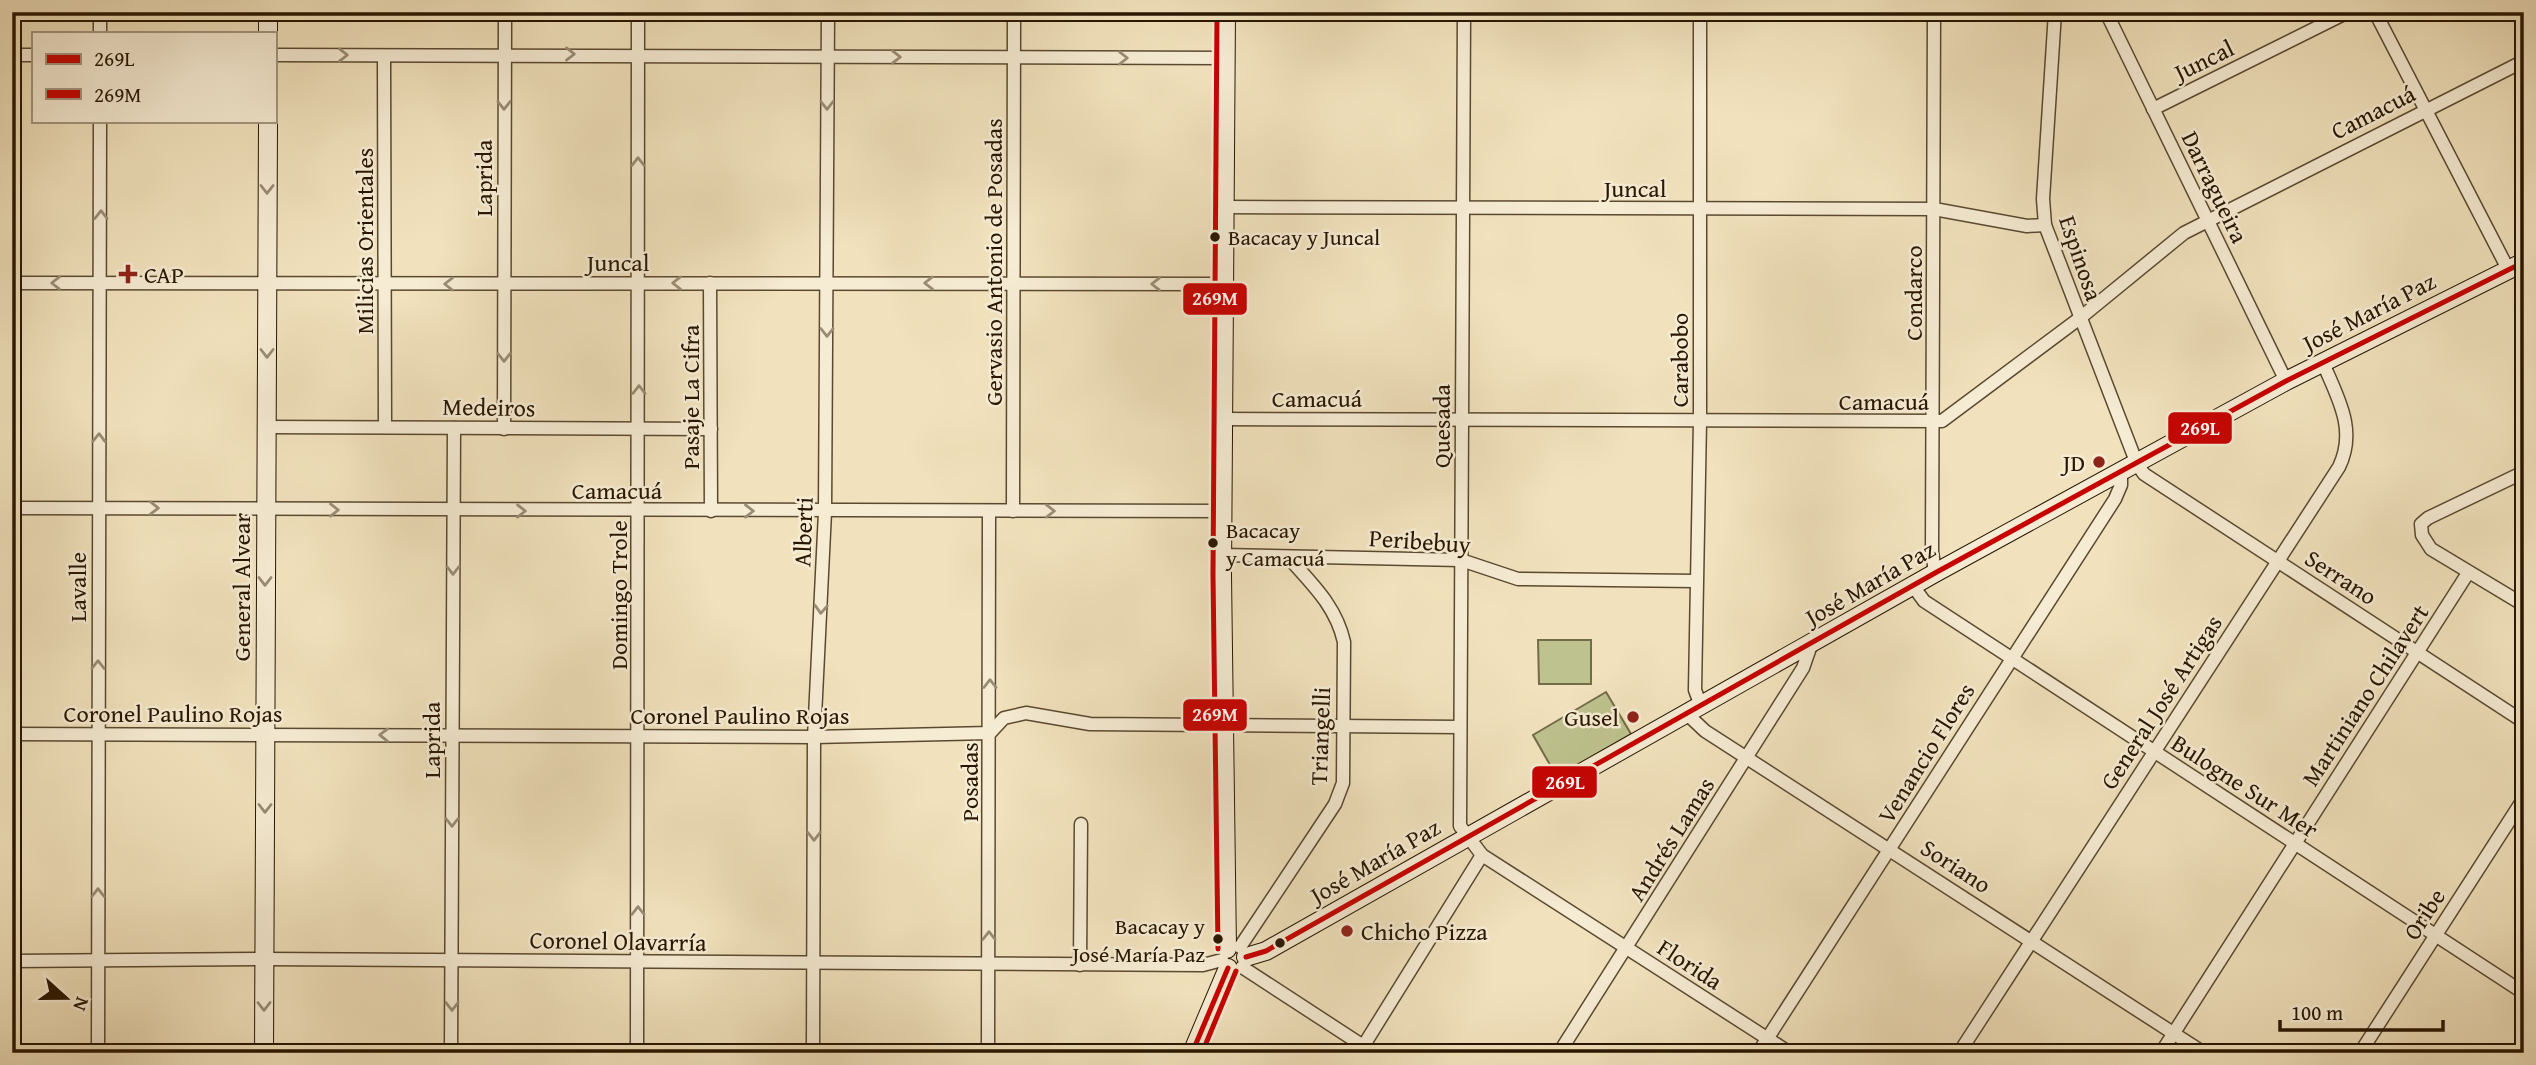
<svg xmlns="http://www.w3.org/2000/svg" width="2536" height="1065" font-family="'Gentium Book Plus',serif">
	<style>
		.green { fill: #bec28e; stroke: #736c48; stroke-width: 2 }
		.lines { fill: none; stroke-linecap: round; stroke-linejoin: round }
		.street-casing { stroke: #5a4930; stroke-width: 15 }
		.secondary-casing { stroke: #281601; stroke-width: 20 }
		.street { stroke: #f6ecd4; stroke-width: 12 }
		.secondary { stroke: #f6ecd4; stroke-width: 18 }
		.bus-1-casing { stroke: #f6ecd4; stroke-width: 10 }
		.bus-2-casing { stroke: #f6ecd4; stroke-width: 10 }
		.bus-1 { stroke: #c70201; stroke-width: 5 }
		.bus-2 { stroke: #c70201; stroke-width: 5 }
		.oneway { stroke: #998c75 }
		.bus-dot { fill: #281601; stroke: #f6ecd4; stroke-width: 2.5 }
		.poi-dot { fill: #8f2418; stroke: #f6ecd4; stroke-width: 2.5 }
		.labels { text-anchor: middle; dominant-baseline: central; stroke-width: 5; stroke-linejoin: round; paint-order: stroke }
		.bus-label { font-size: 22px; fill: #281601; stroke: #f6ecd4; text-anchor: start }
		.street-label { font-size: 24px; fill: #281601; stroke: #f6ecd4 }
		.poi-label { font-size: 24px; fill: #281601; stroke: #f6ecd4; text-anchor: start }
		.line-badge { stroke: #f6ecd4; stroke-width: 2.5 }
		.badge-label { font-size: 19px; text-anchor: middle; font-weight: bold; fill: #fff }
	</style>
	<rect width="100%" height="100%" fill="#f1e2bd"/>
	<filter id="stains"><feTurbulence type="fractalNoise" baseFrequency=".00286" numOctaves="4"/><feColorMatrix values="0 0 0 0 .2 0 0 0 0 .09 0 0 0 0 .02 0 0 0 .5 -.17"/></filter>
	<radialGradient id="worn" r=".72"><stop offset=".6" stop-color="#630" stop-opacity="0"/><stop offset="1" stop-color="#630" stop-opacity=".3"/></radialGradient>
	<g class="green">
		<polygon points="1538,640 1591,640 1591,684 1539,684"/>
		<polygon points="1606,692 1631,734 1557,777 1533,735"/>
	</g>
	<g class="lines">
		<defs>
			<g id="street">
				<polyline points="100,12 100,33"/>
				<polyline points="1464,12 1460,826 1482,855 1790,1053"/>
				<polyline points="1700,12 1700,421 1695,690 1701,706"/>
				<polyline points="1934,12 1932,551 1935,573"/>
				<polyline points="2055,12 2043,199 2045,225 2137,464 2144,474 2524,722"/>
				<polyline points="2106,12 2286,381"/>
				<polyline points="2375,12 2508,269"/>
				<polyline points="12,55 33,55"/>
				<polyline points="275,55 1226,58"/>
				<polyline points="384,56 385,427"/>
				<polyline points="2153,109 2348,12"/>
				<polyline points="1224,207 1934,209 2027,226 2045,225"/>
				<polyline points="12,283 1224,284"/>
				<polyline points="710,283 711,511"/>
				<polyline points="1222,419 1942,421 2080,318 2184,233 2524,61"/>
				<polyline points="267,427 711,429"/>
				<polyline points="504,429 505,12"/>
				<polyline points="2524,472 2428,518 2421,524 2422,535 2431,549 2524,605"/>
				<polyline points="12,508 1223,511"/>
				<polyline points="1013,511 1014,12"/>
				<polyline points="1223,555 1461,560 1518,579 1696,581"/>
				<polyline points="1913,586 1924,601 2524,993"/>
				<polyline points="1687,714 1705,731 2204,1053"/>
				<polyline points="12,734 814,737 990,733 1004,718 1026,713 1090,724 1460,727"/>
				<path d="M1240,947L1335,804L1343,783L1344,642C1336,606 1312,584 1288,557"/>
				<polyline points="12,961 264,959 1203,965 1222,960"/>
				<polyline points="1080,965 1081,824"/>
				<polyline points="1242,967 1374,1053"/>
				<polyline points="98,1053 100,121"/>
				<polyline points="451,1053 454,428"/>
				<polyline points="637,1053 638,12"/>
				<polyline points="813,1053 814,737 825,512 828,12"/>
				<polyline points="988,1053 989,511"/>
				<polyline points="1359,1053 1482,855"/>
				<polyline points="1559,1053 1803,668 1811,645"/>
				<polyline points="1758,1053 2115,499 2121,485 2121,473"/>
				<path d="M1959,1053L2339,467C2357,430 2338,398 2323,363"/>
				<polyline points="2161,1053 2468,573"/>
				<polyline points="2360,1053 2524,798"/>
			</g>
			<g id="secondary">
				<polyline points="1226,12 1222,575 1227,949"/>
				<polyline points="268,33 268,12"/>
				<polyline points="1246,957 1266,951 1935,573 2286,381 2524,262"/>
				<polyline points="264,1053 268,121"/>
				<polyline points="1192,1053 1228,968"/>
			</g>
		</defs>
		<use href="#street" class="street-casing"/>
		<use href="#secondary" class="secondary-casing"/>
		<use href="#street" class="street"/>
		<use href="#secondary" class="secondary"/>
		<defs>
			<g id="bus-1">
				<polyline points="1246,957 1266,951 1935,573 2286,381 2524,262"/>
				<polyline points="1192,1053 1228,968"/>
			</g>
			<g id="bus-2">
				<polyline points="1217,12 1213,575 1218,949"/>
				<polyline points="1202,1053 1236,971"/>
			</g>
		</defs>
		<use href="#bus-1" class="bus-1-casing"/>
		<use href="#bus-2" class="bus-2-casing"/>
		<use href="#bus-1" class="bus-1"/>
		<use href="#bus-2" class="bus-2"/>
	</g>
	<defs><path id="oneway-chevron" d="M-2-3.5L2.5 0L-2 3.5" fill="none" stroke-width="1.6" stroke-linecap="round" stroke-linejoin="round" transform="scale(1.75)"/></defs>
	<g class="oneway">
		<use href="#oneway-chevron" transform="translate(570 54)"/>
		<use href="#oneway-chevron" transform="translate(343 55)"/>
		<use href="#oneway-chevron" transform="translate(896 57)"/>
		<use href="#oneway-chevron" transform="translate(1123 58)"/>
		<use href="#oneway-chevron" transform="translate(504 105) rotate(90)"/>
		<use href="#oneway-chevron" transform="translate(827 105) rotate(90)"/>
		<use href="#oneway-chevron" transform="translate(638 162) rotate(-90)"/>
		<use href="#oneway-chevron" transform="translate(267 189) rotate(90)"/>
		<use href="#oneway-chevron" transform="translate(101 215) rotate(-90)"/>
		<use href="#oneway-chevron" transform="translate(56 283) rotate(-180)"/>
		<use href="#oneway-chevron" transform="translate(677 283) rotate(-180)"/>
		<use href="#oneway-chevron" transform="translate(929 283) rotate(-180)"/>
		<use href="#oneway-chevron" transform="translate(449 284) rotate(-180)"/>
		<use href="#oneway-chevron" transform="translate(1156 284) rotate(-180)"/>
		<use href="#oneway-chevron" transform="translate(827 332) rotate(90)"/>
		<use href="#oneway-chevron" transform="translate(267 353) rotate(90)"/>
		<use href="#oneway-chevron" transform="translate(504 357) rotate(90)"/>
		<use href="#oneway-chevron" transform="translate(639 390) rotate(-90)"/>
		<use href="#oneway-chevron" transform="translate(99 438) rotate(-89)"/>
		<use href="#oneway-chevron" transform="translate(154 508) rotate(1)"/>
		<use href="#oneway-chevron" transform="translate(334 510)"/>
		<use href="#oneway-chevron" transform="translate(521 511)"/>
		<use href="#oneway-chevron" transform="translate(749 511)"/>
		<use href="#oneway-chevron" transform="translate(1050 511)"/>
		<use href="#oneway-chevron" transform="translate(453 570) rotate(90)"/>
		<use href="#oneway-chevron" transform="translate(265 581) rotate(90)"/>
		<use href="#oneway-chevron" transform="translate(821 609) rotate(93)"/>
		<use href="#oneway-chevron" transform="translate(98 665) rotate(-90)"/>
		<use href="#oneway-chevron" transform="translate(990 684) rotate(-90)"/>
		<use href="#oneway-chevron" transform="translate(384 735) rotate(-179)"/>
		<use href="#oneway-chevron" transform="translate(265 808) rotate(90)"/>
		<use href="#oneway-chevron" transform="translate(452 822) rotate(90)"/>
		<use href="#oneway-chevron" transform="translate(814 836) rotate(90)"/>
		<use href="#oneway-chevron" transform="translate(98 893) rotate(-90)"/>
		<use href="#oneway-chevron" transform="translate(638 911) rotate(-90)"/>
		<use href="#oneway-chevron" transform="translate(989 936) rotate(-90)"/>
		<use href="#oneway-chevron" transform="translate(264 1006) rotate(90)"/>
		<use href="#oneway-chevron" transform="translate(452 1006) rotate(90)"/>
	</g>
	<g class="bus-dot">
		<circle cx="1215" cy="237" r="6"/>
		<circle cx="1213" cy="543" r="6"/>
		<circle cx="1218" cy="939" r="6"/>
		<circle cx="1280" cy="943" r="6"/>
	</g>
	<g class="poi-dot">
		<path d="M124.5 263.5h7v7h7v7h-7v7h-7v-7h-7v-7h7z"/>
		<circle cx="2099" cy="462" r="7"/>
		<circle cx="1633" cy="717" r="7"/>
		<circle cx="1347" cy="931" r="7"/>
	</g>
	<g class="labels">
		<g class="bus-label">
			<text x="1228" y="237">Bacacay y Juncal</text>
			<text x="1226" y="530">Bacacay<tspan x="1226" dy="28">y Camacuá</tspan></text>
			<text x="1205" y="926" text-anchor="end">Bacacay y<tspan x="1205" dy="28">José María Paz</tspan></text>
		</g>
		<g class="street-label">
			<text transform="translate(2204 60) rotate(-26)">Juncal</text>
			<text transform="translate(2373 112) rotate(-27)">Camacuá</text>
			<text transform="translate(483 178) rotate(-90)">Laprida</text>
			<text transform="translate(2215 187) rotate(64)">Darragueira</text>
			<text x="1635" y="188">Juncal</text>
			<text transform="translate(364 241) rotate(-90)">Milicias Orientales</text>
			<text transform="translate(2081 258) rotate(71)">Espinosa</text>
			<text x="618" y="262">Juncal</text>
			<text transform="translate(993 262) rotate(-90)">Gervasio Antonio de Posadas</text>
			<text transform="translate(1913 293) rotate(-90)">Condarco</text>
			<text transform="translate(2369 312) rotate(-27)">José María Paz</text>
			<text transform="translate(1679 360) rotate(-90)">Carabobo</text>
			<text transform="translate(690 397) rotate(-90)">Pasaje La Cifra</text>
			<text x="1317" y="398">Camacuá</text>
			<text x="1884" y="401">Camacuá</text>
			<text transform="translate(489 407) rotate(1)">Medeiros</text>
			<text transform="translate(1441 426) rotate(-90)">Quesada</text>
			<text x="617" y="490">Camacuá</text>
			<text transform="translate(803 532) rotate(-88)">Alberti</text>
			<text transform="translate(1420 541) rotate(4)">Peribebuy</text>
			<text transform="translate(2341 577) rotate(33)">Serrano</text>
			<text transform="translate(1870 583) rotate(-30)">José María Paz</text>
			<text transform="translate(77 587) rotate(-90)">Lavalle</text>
			<text transform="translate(241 587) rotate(-90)">General Alvear</text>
			<text transform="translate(618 595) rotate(-90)">Domingo Trole</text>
			<text transform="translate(2365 695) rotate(-57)">Martiniano Chilavert</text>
			<text transform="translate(2161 702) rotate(-57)">General José Artigas</text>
			<text x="173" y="713">Coronel Paulino Rojas</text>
			<text x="740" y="715">Coronel Paulino Rojas</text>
			<text transform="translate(1320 736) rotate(-88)">Triangelli</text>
			<text transform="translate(431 740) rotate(-90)">Laprida</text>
			<text transform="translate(1926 753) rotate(-58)">Venancio Flores</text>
			<text transform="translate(969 782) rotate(-90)">Posadas</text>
			<text transform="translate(2245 786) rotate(33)">Bulogne Sur Mer</text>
			<text transform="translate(1671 839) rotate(-58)">Andrés Lamas</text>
			<text transform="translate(1375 861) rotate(-30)">José María Paz</text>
			<text transform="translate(1956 866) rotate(33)">Soriano</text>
			<text transform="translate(2424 914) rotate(-57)">Oribe</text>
			<text transform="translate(618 941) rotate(1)">Coronel Olavarría</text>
			<text transform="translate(1690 964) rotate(33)">Florida</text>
		</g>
		<g class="poi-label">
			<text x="144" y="274">CAP</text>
			<text x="2085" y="462" text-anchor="end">JD</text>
			<text x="1619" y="717" text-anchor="end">Gusel</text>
			<text x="1361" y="931">Chicho Pizza</text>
		</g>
	</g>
	<g class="line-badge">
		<rect x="1182" y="282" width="66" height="34" rx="7" fill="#c70201"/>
		<rect x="2167" y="411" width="66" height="34" rx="7" fill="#c70201"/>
		<rect x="1182" y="698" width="66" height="34" rx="7" fill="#c70201"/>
		<rect x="1531" y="765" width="67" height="34" rx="7" fill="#c70201"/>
	</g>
	<g class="badge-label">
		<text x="1215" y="305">269M</text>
		<text x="2200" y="435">269L</text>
		<text x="1215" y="721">269M</text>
		<text x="1565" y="789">269L</text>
	</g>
	<rect width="2536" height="1065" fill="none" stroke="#f1e2bd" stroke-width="42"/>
	<rect x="14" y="14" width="2508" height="1037" fill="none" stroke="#281601" stroke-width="3.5"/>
	<rect x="21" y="21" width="2494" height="1023" fill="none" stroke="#281601" stroke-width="2"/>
	<rect x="32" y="32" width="245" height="91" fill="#f6ecd4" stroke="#a49680" stroke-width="2"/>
	<rect x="46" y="54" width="35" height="10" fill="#c70201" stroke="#a49680" stroke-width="2"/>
	<text x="94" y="66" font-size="21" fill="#281601">269L</text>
	<rect x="46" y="89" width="35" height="10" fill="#c70201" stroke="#a49680" stroke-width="2"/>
	<text x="94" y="102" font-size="21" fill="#281601">269M</text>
	<g transform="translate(66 998) rotate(111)" stroke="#f6ecd4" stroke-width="5" paint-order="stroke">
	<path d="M0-5L12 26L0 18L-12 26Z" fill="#281601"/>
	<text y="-10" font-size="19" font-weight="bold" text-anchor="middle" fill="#281601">N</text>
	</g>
	<path d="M2280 1020v10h163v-10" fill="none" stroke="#281601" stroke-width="3.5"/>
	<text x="2291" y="1020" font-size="21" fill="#281601" stroke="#f6ecd4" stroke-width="5" paint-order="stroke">100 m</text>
	<rect width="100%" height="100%" filter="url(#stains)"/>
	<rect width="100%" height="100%" fill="url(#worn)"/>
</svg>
